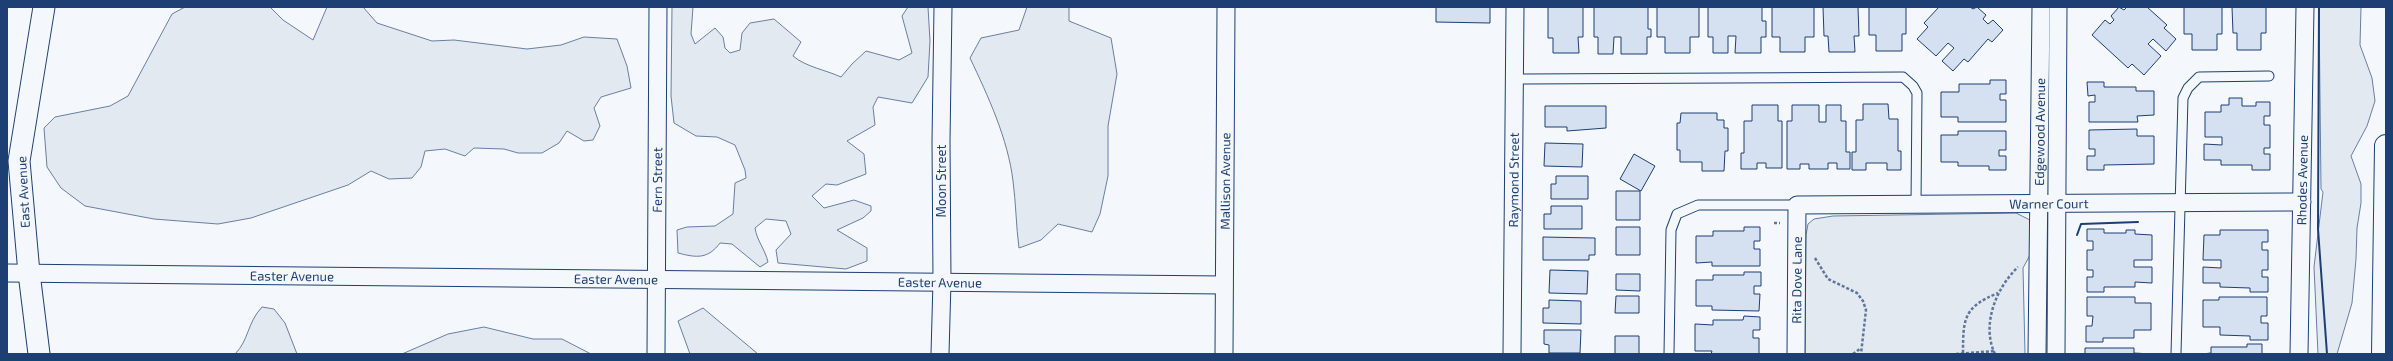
<svg xmlns="http://www.w3.org/2000/svg" width="2393" height="361" viewBox="0 0 2393 361" font-family="'Exo 2',sans-serif">
<style>
.green{fill:#e3e9f0;stroke:#687fa3}
.building{fill:#d5e0f0;stroke:#1d3f73}
.lines{fill:none;stroke-linecap:round;stroke-linejoin:round}
.service-casing{stroke:#1d3f73;stroke-width:11}
.minor-casing{stroke:#1d3f73;stroke-width:19}
.tertiary-casing{stroke:#1d3f73;stroke-width:23}
.secondary-casing{stroke:#1d3f73;stroke-width:24}
.path{stroke:#5e769c;stroke-width:2.5;stroke-dasharray:3 2;stroke-linecap:butt}
.service{stroke:#f4f7fb;stroke-width:9}
.minor{stroke:#f4f7fb;stroke-width:17}
.tertiary{stroke:#f4f7fb;stroke-width:21}
.secondary{stroke:#f4f7fb;stroke-width:22}
.wall{stroke:#1d3f73;stroke-width:2}
.labels{text-anchor:middle;stroke-width:3;stroke-linejoin:round;paint-order:stroke}
.street-label{font-size:13px;fill:#1d3f73;stroke:#f4f7fb}
</style>
<rect width="100%" height="100%" fill="#f4f7fb"/>
<path class="green" d="M185,7H270L283,20L313,40L327,7H363L377,23L432,41L454,40L527,49L561,45L584,37L617,39L627,66L631,88L601,97L594,108L600,126L593,140L584,141L567,131L559,143L542,153H518L504,149L474,148L465,156L445,149L425,151L421,167L412,178L389,179L371,171L348,185L251,218L218,224L154,219L85,206L61,188L47,167L44,128L55,117L110,106L128,96L172,14Z
M672,7H693L691,34L695,44L715,28L723,37L725,48L730,53L740,50L742,33L750,23L774,19L801,42L793,56C806,67 826,70 841,77L852,64L866,51L899,60L912,53L902,16L908,7H928L930,41L928,77L912,103L878,97L873,107L875,125L847,141L864,154L866,174L837,185L826,184L812,196L824,208L854,200L871,206V211L863,218L837,230L867,248V261L846,269L778,263L776,250L791,234L786,221L766,219L755,228C757,241 765,249 768,262L760,267L732,244L720,243C708,259 697,258 678,253L677,230L687,227L715,226L733,214L735,183L746,178L745,170L735,145L717,137L696,136L674,123L671,96Z
M1027,7H1069V21L1111,38L1117,74L1108,126V176L1100,214L1092,232L1058,224L1041,240L1019,248C1016,226 1016,203 1013,181C1008,139 988,96 970,58L981,38L1019,30Z
M2319,7H2361L2360,45L2372,78L2375,101L2367,126L2351,156L2361,184V203L2357,228L2356,259L2352,303L2337,354H2318L2314,267L2323,192L2321,189Z
M2016,213L2030,220V255L2023,268L2025,354H1805L1806,235L1808,224L1814,219L1833,216Z
M2042,230H2051L2049,354H2041Z
M262,307L274,309L285,323L297,354H235C249,340 247,323 262,307Z
M703,308L758,354H690L678,321Z
M484,327L533,339H562L591,354H402L448,334Z"/>
<path class="building" d="M1436,7H1490V23L1436,22Z
M1543,7H1583V37H1578L1579,53H1553V38H1548V7Z
M1589,7H1648V29H1651V37H1647V54H1621V37H1614L1613,54H1598V37H1594V7Z
M1657,7H1699V37H1690V53H1665V37H1657Z
M1708,7H1762V21H1766V37H1761V53H1735L1736,36H1728V53H1713V37H1708Z
M1772,7H1814V37H1805V52H1780V37H1772Z
M1823,7H1858L1859,36H1854L1855,52H1829L1828,36H1824Z
M1869,7H1906V34H1902V51H1876V35H1869Z
M1939,7H1970L1973,9L1977,7L1986,15L1983,19L1988,24L1993,20L2003,30L1992,42L1988,39L1968,62L1964,59L1953,71L1942,61L1954,48L1948,43L1936,56L1917,39L1928,27L1924,23Z
M2119,7L2124,10L2127,7H2147L2167,25L2164,28L2176,39L2166,51L2153,39L2148,44L2161,56L2144,75L2132,64L2128,68L2092,35L2105,20L2110,24L2114,20L2111,16Z
M2184,7H2222V34H2217V50H2192V34H2184Z
M2232,7H2266V33H2261V50H2237V33H2233Z
M1990,80H2006V94H2000V100H2006V122H1958V117H1941V92H1959V84H1990Z
M2087,82H2104V87H2136V91H2154V115L2137,116L2138,122H2089V102H2095V95L2088,96Z
M2229,98H2242V106H2256V102H2270V116H2264V125H2270V148H2264V154H2270V170H2252V165H2221V160H2204V144L2222,145V137H2205V112H2221V105H2229Z
M1863,104H1888L1889,119H1898V151H1901V170H1887V163H1866V170H1852V152H1856V120H1863Z
M1752,105H1778V121H1782V168H1766V163H1757V169H1741V153H1744V121H1752Z
M1792,105H1819V122H1826V105H1841V121H1846V152H1850V169H1837V163H1828V169H1809V164H1800V169H1787V121H1792Z
M1545,106H1606V128L1567,131V127H1545Z
M1681,113H1717V120H1724V128H1728V151H1725L1724,171H1702V162H1680V150H1677V123H1680Z
M2137,129V136H2154V164L2104,165V170H2087V156H2095V149H2089V130Z
M1958,131H2006V150H1999V156H2006V170H1989V166H1958V162H1941V135H1958Z
M1545,143L1583,144L1582,167L1544,166Z
M1634,154L1655,166L1641,191L1620,179Z
M1556,176H1588V199H1551V184H1556Z
M1616,191H1640V220H1616Z
M1551,206H1582V229H1544V214H1551Z
M1616,227H1640V255H1616Z
M1744,227H1760V241H1754V249H1760V266H1712V262L1696,263V236H1713V231H1744Z
M2087,229H2104V233H2126V230H2135V234L2152,235V260H2134V267H2152V283L2135,282V287H2104V292H2087V277H2093V270H2087V250H2093V241H2087Z
M2220,230H2268V242H2262V250H2268V270H2262V277H2268V292H2250V288L2220,287V283H2203V267L2221,268V260H2203L2204,235H2220Z
M1543,237L1595,238V255H1589V260H1543Z
M1550,270L1588,271L1587,294L1549,293Z
M1744,272H1761V286H1754V294H1760L1759,311L1712,310V306H1696V280H1713V275H1744Z
M1616,274H1640V291L1616,290Z
M1616,296H1639V313H1615Z
M2087,297H2135V303H2151V330H2134V338H2103V342H2086V326H2092L2093,316H2087Z
M2219,297H2267V316H2261V323H2268V340H2250V336L2220,335V327H2203V300H2219Z
M1549,300L1581,301V324L1543,323V308H1549Z
M1744,316L1760,317V330H1753V338H1759V354H1711L1712,351H1695V324L1713,325V320H1743Z
M1544,330H1581L1580,353H1549V345L1544,344Z
M1615,336H1639V354H1615Z
M2247,344H2262V354H2202L2211,353V347H2247Z
M2085,348H2134V353L2151,354H2085Z"/>
<g class="lines">
<defs>
<path id="service" d="M1514,79L1903,77L1913,86L1917,93L1916,205
M1669,354L1671,230L1677,214L1698,205H1797
M2176,354L2183,98L2188,88L2199,77L2269,76"/>
<g id="minor">
<path id="s1" d="M7,273L1224,285"/>
<path id="s2" d="M656,354L658,7"/>
<path d="M940,354L942,281L941,141L943,7"/>
<path id="s3" d="M1224,354L1226,7"/>
<path id="s4" d="M1512,354L1515,7"/>
<path id="s5" d="M1796,354L1797,205L2302,202"/>
<path id="s6" d="M2037,354L2041,7"/>
<path d="M2056,354L2058,7"/>
<path id="s7" d="M2299,354L2305,7"/>
</g>
<path id="tertiary" d="M39,354L29,273L19,161L44,7"/>
<path id="secondary" d="M2383,354L2386,146"/>
</defs>
<use href="#service" class="service-casing"/>
<use href="#minor" class="minor-casing"/>
<use href="#tertiary" class="tertiary-casing"/>
<use href="#secondary" class="secondary-casing"/>
<path class="path" d="M1774,223H1780
M1815,258L1828,279L1857,293L1863,301L1866,310L1861,354
M1963,353C1963,318 1964,307 1998,293
M1853,354L1861,348
M1956,354L1994,351
M1995,354C1981,325 1996,288 2018,267"/>
<use href="#service" class="service"/>
<use href="#minor" class="minor"/>
<use href="#tertiary" class="tertiary"/>
<use href="#secondary" class="secondary"/>
<path class="wall" d="M2319,7L2318,229L2327,354
M2077,235L2081,224L2138,222"/>
</g>
<g class="labels">
<g class="street-label">
<text dy="5" stroke="none"><textPath href="#s6" startOffset="222">Edgewood Avenue</textPath></text>
<text dy="5" stroke="none"><textPath href="#s7" startOffset="174">Rhodes Avenue</textPath></text>
<text dy="5" stroke="none"><textPath href="#s2" startOffset="174">Fern Street</textPath></text>
<text transform="translate(941 181) rotate(-90)" y="5">Moon Street</text>
<text dy="5" stroke="none"><textPath href="#s3" startOffset="173">Mallison Avenue</textPath></text>
<text dy="5" stroke="none"><textPath href="#s4" startOffset="174">Raymond Street</textPath></text>
<text transform="translate(23 192) rotate(-93)" y="5">East Avenue</text>
<text dy="5" stroke="none"><textPath href="#s5" startOffset="401">Warner Court</textPath></text>
<text dy="5" stroke="none"><textPath href="#s1" startOffset="285">Easter Avenue</textPath></text>
<text dy="5" stroke="none"><textPath href="#s1" startOffset="609">Easter Avenue</textPath></text>
<text dy="5" stroke="none"><textPath href="#s5" startOffset="74">Rita Dove Lane</textPath></text>
<text dy="5" stroke="none"><textPath href="#s1" startOffset="933">Easter Avenue</textPath></text>
</g>
</g>
<rect width="2393" height="361" fill="none" stroke="#1d3f73" stroke-width="16"/>
</svg>
